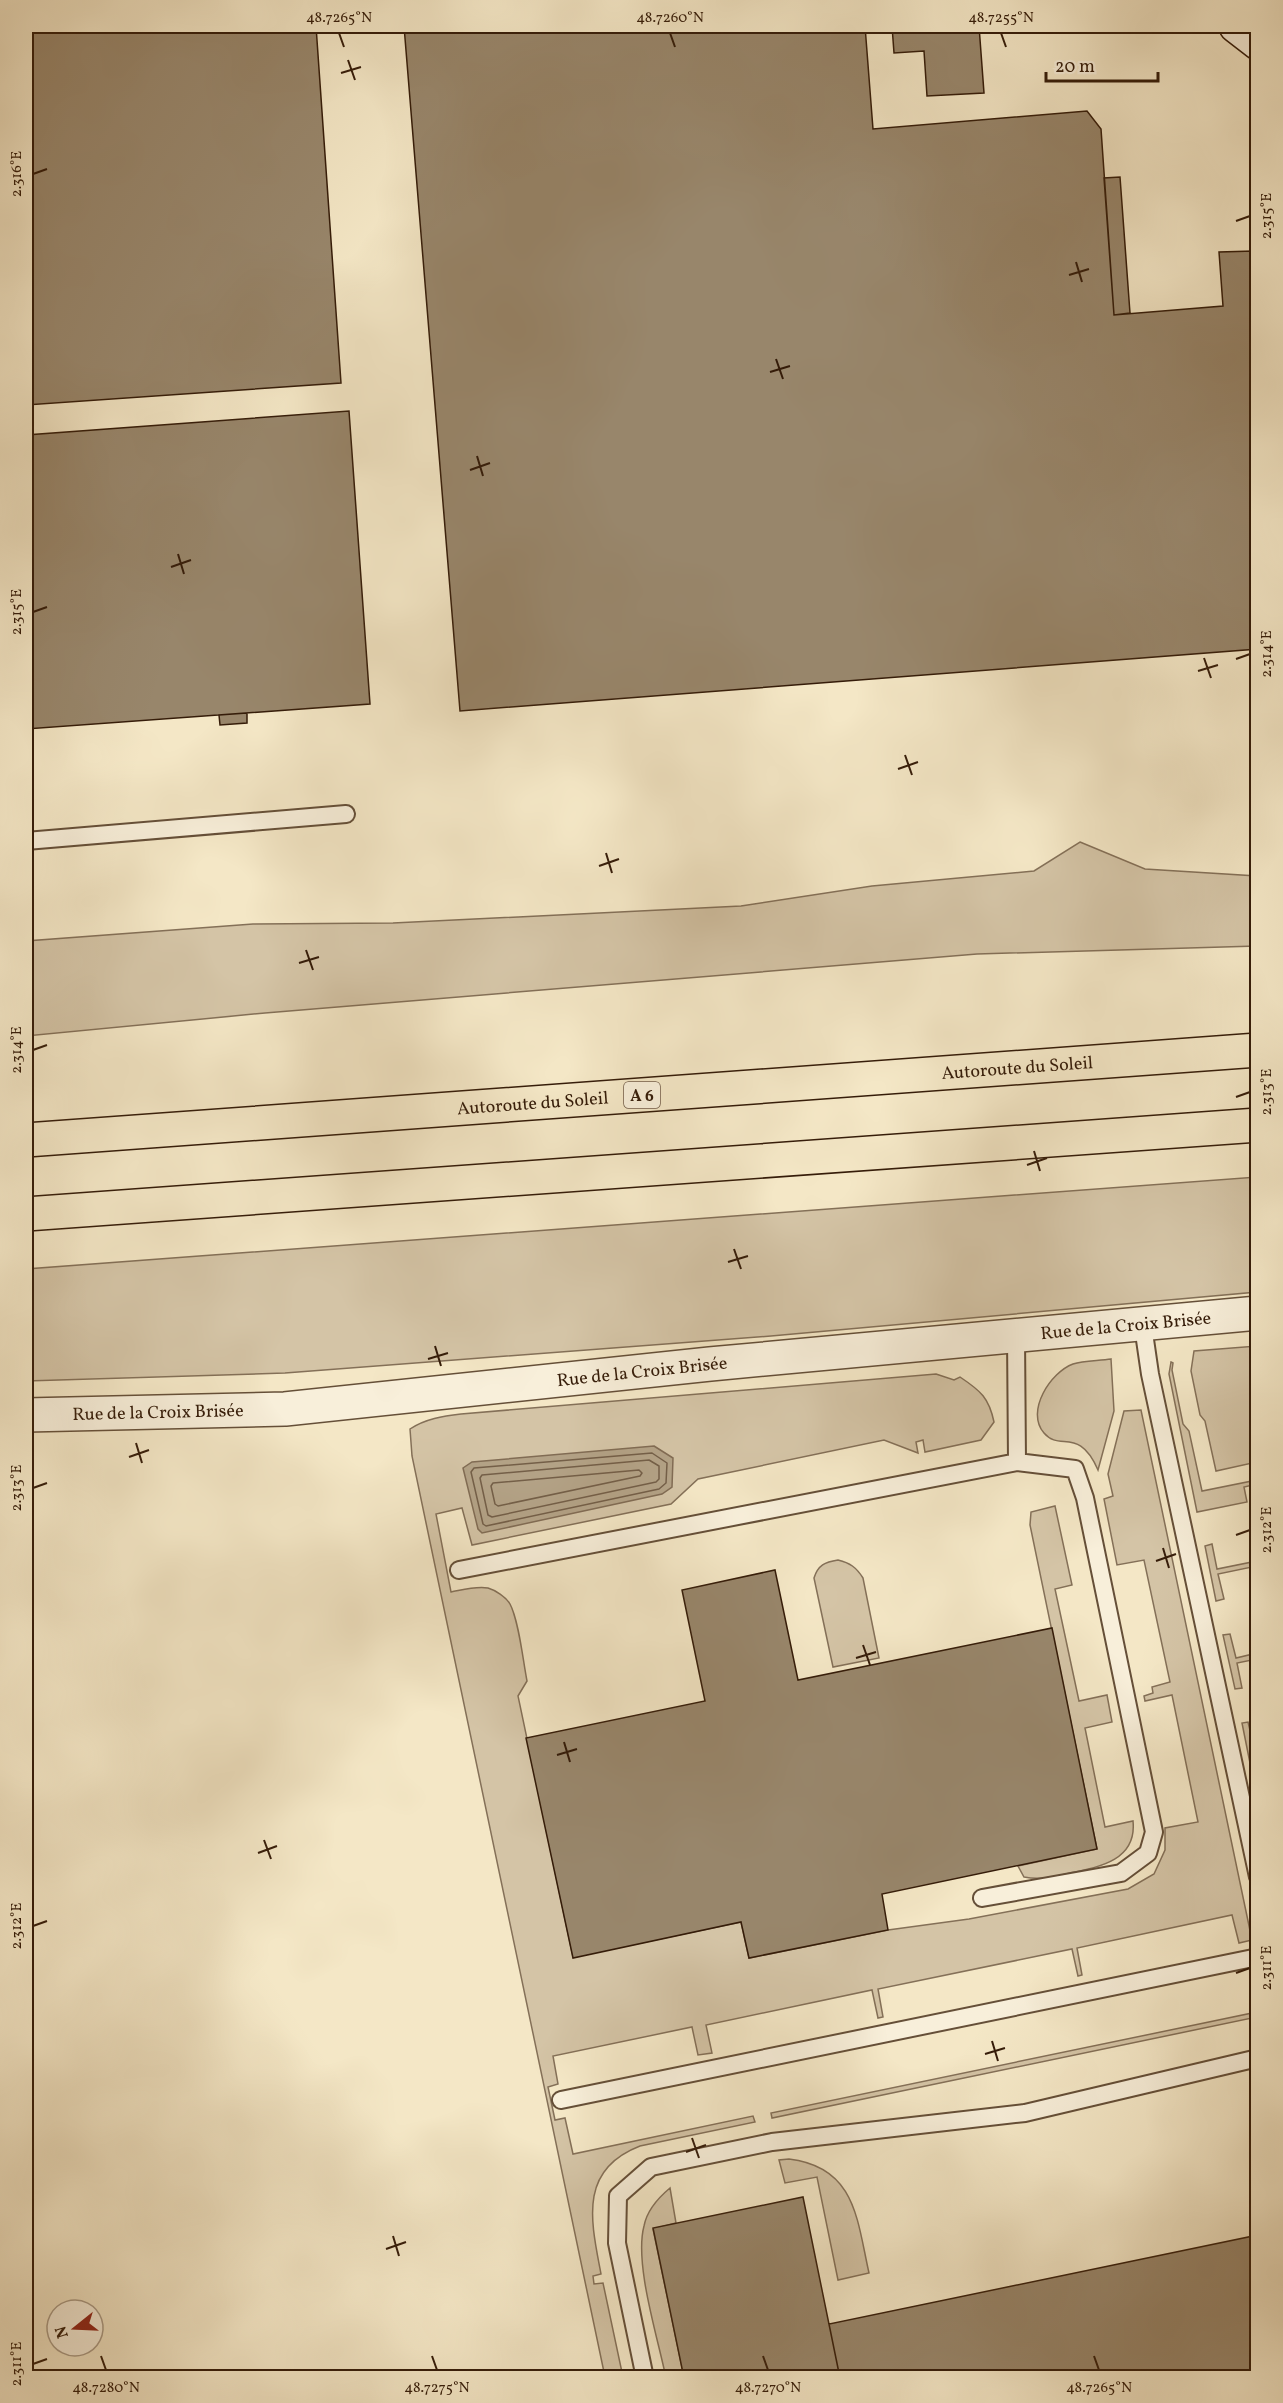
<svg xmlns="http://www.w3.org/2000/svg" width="1283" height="2403" viewBox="0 0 1283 2403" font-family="Vollkorn,serif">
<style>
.green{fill:#d4c4a6;stroke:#847058;stroke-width:1.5}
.water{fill:#b3a286;stroke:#816c54;stroke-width:1.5}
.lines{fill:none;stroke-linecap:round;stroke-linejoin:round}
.shore{stroke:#745f48;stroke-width:1.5}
.building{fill:#98866b;stroke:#351c09;stroke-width:1.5}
.service-casing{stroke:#654f38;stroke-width:20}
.minor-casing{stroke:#654f38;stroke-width:36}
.secondary-casing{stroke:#351c09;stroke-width:36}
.motorway-casing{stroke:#351c09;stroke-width:36}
.service{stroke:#f8efda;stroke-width:16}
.minor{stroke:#f8efda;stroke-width:33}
.secondary{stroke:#f8efda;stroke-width:33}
.motorway{stroke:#f4e7c6;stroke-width:33}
.ticks{fill:none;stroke:#351c09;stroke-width:2}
.labels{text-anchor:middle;stroke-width:6;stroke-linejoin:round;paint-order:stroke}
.shield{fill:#f8efda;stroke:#705b48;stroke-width:1.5}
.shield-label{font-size:16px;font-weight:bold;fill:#351c09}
.street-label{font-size:18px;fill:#351c09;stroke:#f8efda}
.neatline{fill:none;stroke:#351c09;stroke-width:2}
.ticks-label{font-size:15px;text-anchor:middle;fill:#351c09}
</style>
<rect width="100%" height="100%" fill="#f4e7c6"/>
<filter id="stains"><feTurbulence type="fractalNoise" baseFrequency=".00333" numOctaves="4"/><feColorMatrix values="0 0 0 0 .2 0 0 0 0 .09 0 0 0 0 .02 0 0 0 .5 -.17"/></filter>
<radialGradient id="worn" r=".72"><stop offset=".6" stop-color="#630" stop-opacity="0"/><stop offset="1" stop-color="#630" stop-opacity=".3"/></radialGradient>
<path class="green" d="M1080,842L1145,869L1257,876V946L977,954L265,1013L26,1036V941L253,924L393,923L741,906L872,886L1034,871Z
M1257,1177V1292L771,1336L285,1373L26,1381V1269Z
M1257,1346V1462L1216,1471L1205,1421L1200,1415L1191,1371L1194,1351Z
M1111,1359L1114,1411L1098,1470C1079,1426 1060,1452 1044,1433C1025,1411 1051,1372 1073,1364C1084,1360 1099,1361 1111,1359Z
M1171,1362L1173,1363L1172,1370L1183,1424L1189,1431L1202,1491L1257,1480V1484L1244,1487L1247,1502L1197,1512L1169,1374Z
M936,1374L954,1380L960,1377C981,1391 989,1398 994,1422L981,1440L925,1452L923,1440L916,1442L918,1453L884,1440L698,1479L671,1504L472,1545L462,1508L436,1514L451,1592C462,1590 475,1586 488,1588C495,1590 506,1597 510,1604C519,1621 523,1661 527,1681L518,1696L573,1957L741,1922L749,1958L888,1930L969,1919L1128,1889L1154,1874L1165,1850V1828L1198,1822L1172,1695L1145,1701L1144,1696L1153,1693L1152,1687L1170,1682L1144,1560L1117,1565L1104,1499L1113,1496L1108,1474L1124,1411L1141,1410L1252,1940L1239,1943L1232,1915L1077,1948L1082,1975L1078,1976L1072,1949L878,1989L883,2017L878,2018L872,1990L706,2025L712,2053L698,2055L692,2027L553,2056L558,2084L548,2087L555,2120L565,2118L573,2154L753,2116L755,2122L640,2146C578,2170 591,2221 601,2274L593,2276L594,2284L603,2283L623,2377H605L412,1456L410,1429C425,1419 443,1416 461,1414Z
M1055,1506L1072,1585L1055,1589L1079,1701L1107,1695L1112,1722L1085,1728L1105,1827L1133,1821C1137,1860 1100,1867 1070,1873C1054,1877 1040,1880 1024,1877L1018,1866L1097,1849L1030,1525L1031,1512Z
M1212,1544L1217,1569L1257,1561V1566L1218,1574L1224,1599L1216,1601L1205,1546Z
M838,1560C850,1563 856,1567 863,1578L879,1658L833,1667L814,1578C818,1565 825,1562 838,1560Z
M1230,1634L1236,1658L1257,1653V1659L1237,1663L1242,1688L1235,1689L1223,1635Z
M1248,1722L1254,1747L1257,1746L1255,1752L1257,1777L1253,1778L1242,1723Z
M1257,2012V2017L772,2118L771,2113Z
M789,2159C856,2167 857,2220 869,2273L838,2280L817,2177L785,2183L779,2160Z
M670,2188L676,2223L653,2229L684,2377L666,2378C658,2338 634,2264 644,2226C647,2210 658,2198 670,2188Z"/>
<path class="water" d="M654,1446L673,1458L672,1487L662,1494L482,1533L478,1529L463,1468L472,1462Z"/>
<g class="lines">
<path class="shore" d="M652,1453L667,1463L666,1483L659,1489L486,1526L483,1524L471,1472L474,1468Z
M649,1460L659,1466V1479L656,1482L492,1517L488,1515L480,1478L482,1475Z
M639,1470L642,1473L640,1476L498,1506L495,1504L491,1486L493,1483Z"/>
</g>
<path class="building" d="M26,26H316L341,383L26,405Z
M404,26H865L873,129L1087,111L1101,129L1114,315L1223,306L1219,252L1254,251L1258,254V649L460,711Z
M892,26H979L984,93L927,96L924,51L894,53Z
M1120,177L1130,313L1114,315L1104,178Z
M349,411L370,704L26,729V435Z
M247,713V723L220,725L219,715Z
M775,1570L798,1680L1052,1628L1097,1849L882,1894L888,1930L749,1958L741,1922L573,1958L526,1738L705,1701L682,1590Z
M803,2197L840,2378H684L653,2228Z
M1258,2235V2378H840L829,2324Z"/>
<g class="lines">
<defs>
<path id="service" d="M26,841L346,814
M1143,1326L1150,1374L1258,1877
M459,1570L1017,1462L1016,1336
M982,1898L1121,1873L1148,1853L1154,1832L1085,1498L1075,1469L1017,1462
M561,2100L1258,1957
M645,2378L617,2243L618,2196L651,2167L772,2142L1025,2113L1258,2058"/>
<g id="minor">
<path id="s1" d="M26,1415L285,1409L710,1364L1258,1313"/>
</g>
<path id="secondary" d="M1236,26L1258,43"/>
<g id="motorway">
<path id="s2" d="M26,1140L1258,1050"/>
<path d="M26,1214L1258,1125"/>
</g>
</defs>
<use href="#service" class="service-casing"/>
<use href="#minor" class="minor-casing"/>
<use href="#secondary" class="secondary-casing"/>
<use href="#motorway" class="motorway-casing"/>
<use href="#service" class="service"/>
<use href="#minor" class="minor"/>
<use href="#secondary" class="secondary"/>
<use href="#motorway" class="motorway"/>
</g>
<path class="ticks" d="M339,33L344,47M670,33L675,47M1001,33L1006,47M348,60L355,80M341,73L361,67M33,174L47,169M1236,221L1250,216M1076,262L1082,282M1069,275L1089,269M776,359L783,379M770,372L790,366M477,456L483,476M470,470L490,463M178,554L184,574M171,567L191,560M33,612L47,607M1204,658L1211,678M1236,659L1250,654M1198,671L1218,665M905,755L912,775M898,769L918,762M606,853L612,873M599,866L619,859M306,950L313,970M299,963L319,957M33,1050L47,1045M1236,1097L1250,1092M1034,1151L1040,1171M1027,1165L1047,1158M734,1249L741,1269M728,1262L748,1256M435,1346L441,1366M428,1359L448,1353M136,1443L142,1463M129,1457L149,1450M33,1488L47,1483M1236,1535L1250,1530M1163,1548L1169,1568M1156,1561L1176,1554M863,1645L870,1665M856,1658L876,1652M564,1742L570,1762M557,1755L577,1749M264,1840L271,1859M258,1853L277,1846M33,1926L47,1921M1236,1973L1250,1968M992,2041L998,2061M985,2054L1005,2048M692,2138L699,2158M686,2152L706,2145M393,2236L399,2256M386,2249L406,2242M101,2356L106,2370M432,2356L437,2370M763,2356L768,2370M1094,2356L1099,2370M33,2364L47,2359"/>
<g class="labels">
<rect class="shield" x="624" y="1082" width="36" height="26" rx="4.5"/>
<g class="shield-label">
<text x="642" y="1101">A 6</text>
</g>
<g class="street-label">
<text dy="6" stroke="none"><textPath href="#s2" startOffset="994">Autoroute du Soleil</textPath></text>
<text dy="6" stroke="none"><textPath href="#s2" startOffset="508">Autoroute du Soleil</textPath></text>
<text dy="6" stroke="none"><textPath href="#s1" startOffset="1104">Rue de la Croix Brisée</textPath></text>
<text dy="6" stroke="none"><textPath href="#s1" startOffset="618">Rue de la Croix Brisée</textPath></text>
<text dy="6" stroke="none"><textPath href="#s1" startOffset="132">Rue de la Croix Brisée</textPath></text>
</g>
</g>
<rect width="1283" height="2403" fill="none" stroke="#f4e7c6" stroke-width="66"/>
<g transform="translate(75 2328) rotate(252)"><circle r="28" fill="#f8efda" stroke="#aa9b86" stroke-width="1.5"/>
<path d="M0-4.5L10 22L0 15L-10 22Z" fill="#8f2418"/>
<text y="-9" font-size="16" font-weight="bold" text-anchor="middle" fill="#351c09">N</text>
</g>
<path d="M1046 72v9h112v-9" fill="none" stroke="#351c09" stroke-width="3"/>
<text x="1055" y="72" font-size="18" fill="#351c09" stroke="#f8efda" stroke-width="4.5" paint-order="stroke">20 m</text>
<rect x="33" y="33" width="1217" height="2337" class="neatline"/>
<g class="ticks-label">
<text x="339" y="22">48.7265°N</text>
<text x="670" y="22">48.7260°N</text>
<text x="1001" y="22">48.7255°N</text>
<text transform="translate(16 174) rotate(-90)" y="5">2.316°E</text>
<text transform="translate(1266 216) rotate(-90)" y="5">2.315°E</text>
<text transform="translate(16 612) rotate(-90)" y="5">2.315°E</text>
<text transform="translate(1266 654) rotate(-90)" y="5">2.314°E</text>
<text transform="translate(16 1050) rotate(-90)" y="5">2.314°E</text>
<text transform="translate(1266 1092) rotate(-90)" y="5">2.313°E</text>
<text transform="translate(16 1488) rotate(-90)" y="5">2.313°E</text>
<text transform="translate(1266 1530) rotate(-90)" y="5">2.312°E</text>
<text transform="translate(16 1926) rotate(-90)" y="5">2.312°E</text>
<text transform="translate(1266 1968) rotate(-90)" y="5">2.311°E</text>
<text transform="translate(16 2364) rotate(-90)" y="5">2.311°E</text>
<text x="106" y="2392">48.7280°N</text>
<text x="437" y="2392">48.7275°N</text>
<text x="768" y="2392">48.7270°N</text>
<text x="1099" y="2392">48.7265°N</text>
</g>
<rect width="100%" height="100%" filter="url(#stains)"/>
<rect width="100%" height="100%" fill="url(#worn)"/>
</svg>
